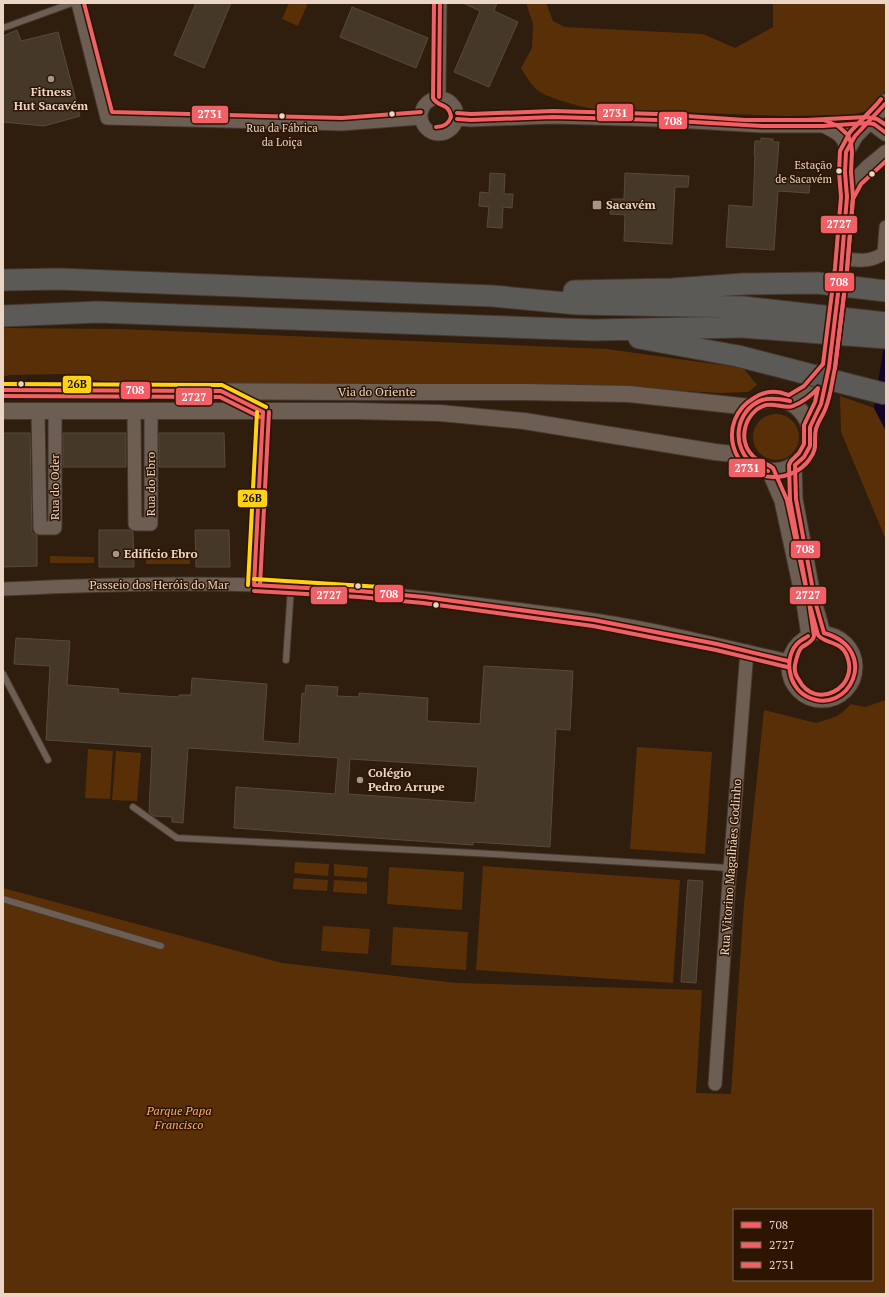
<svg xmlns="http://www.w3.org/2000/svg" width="889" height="1297" viewBox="0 0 889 1297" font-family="'PT Serif',serif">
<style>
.green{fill:#592f08;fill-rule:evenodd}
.water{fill:#160329}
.building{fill:#453829;stroke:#584a3b;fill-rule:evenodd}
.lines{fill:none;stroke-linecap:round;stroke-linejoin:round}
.service-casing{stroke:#45372d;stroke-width:8}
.minor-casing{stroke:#45372d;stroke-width:15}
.tertiary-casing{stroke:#45372d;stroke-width:18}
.trunk-casing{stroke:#45372d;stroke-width:23}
.service{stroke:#6c5e53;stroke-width:6}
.minor{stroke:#6c5e53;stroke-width:13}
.tertiary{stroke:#6c5e53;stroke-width:16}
.trunk{stroke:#5c5a56;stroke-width:21}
.trunk-bridge-casing{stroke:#45372d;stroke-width:23;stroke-linecap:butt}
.trunk-bridge{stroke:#5c5a56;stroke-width:21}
.bus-1-casing{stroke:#2d1502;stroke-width:7}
.bus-2-casing{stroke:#2d1502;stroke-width:7}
.bus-3-casing{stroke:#2d1502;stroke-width:7}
.bus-4-casing{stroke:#2d1502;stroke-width:7}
.bus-1{stroke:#f75b64;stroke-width:4}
.bus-2{stroke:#ee6267;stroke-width:4}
.bus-3{stroke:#ee6267;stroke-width:4}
.bus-4{stroke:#ffd214;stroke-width:4}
.poi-dot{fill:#a99585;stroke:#2d1502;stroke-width:1.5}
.bus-dot{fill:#ebd6c6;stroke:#2d1502;stroke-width:1.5}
.labels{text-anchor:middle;stroke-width:3;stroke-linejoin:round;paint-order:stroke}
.bus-label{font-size:11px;fill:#ebd6c6;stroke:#2d1502}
.poi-label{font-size:12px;font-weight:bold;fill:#ebd6c6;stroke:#2d1502;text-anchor:start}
.street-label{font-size:12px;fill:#ebd6c6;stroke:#2d1502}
.park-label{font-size:12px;font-style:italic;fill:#fdae72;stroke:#2d1502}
.line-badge{stroke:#2d1502;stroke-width:1.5}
.badge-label{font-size:11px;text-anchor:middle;font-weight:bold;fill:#fff}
.pale-badge-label{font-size:11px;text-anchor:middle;font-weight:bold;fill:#111}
</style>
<rect width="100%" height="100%" fill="#2f1d0d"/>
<path class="green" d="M289,3H308L298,26L282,19Z
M526,3H546L553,21L565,27L703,34L735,48L773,27V3H886V88L884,93L868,111L851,115L786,116L593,109C579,106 546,98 536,89C530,83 525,75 521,68L532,48L533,24Z
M3,328L121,329L607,349L743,368L757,385L748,392L721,393L629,388L331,384H194L106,382L63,374L9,375L3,377Z
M840,396L874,408L886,431V540L841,432Z
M753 437a23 23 0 1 1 46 0a23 23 0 1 1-46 0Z
M50,556L94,557V563H50Z
M146,557H190V564H146Z
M886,700V1294H3V888L282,963L457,983L702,990L696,1093L731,1094L744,903L764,710L816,723L835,717L843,712L851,704L865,707ZM734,1210H872V1280H734Z
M637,747L712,752L705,854L630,849Z
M88,749L113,751L110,799L85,798Z
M116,751L141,753L137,801L112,800Z
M295,862L329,864L328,876L294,873Z
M334,864L368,867L367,878L334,876Z
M483,866L680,880L673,983L476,970Z
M389,867L464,872L462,910L387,904Z
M294,878L328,880L327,891L293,889Z
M334,880L367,882V894L333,892Z
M323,926L370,929L368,954L321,951Z
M393,927L468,932L466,970L391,965Z"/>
<path class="water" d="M886,333V431L874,408Z"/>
<path class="building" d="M196,3H231L204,68L174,55Z
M463,3H497L494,11L518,22L489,87L454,72L480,11Z
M352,7L428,38L416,68L340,37Z
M17,30L21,41L58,32L80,116L44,126L3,122V36Z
M761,138L773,139V142H779L776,178L810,180L809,193L778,191L774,250L726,247L729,205L753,207L755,155H754L755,141H761Z
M490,173L505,174L504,194H513L512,208L503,207L502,228L487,227L489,207L479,206L480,192L489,193Z
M625,173L689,176L688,187H675L672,244L624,241L625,215L610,214L611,199H624Z
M3,433H30L32,533L37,535V566L3,567Z
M63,433H126V467H63Z
M159,433H224L225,467H159Z
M99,530H130L133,532L134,567H99Z
M195,530H229L230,567H196Z
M16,638L70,641L67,685L119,689L118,693L179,697V695H191L192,678L267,684L263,741L299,744L302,693L305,694L306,685L338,687L337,696L359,697V693L428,698L427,721L480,724L484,666L573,671L570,730L556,729L550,847L473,842V845L234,828L236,787L335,794L338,758L188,748L183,823L172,822V817L153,816L149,812L152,747L46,740L50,666L14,664ZM350,759L478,767L475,803L348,794Z
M688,880L703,881L696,983L681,982Z"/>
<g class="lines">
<defs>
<path id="service" d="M3,28L72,3
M286,660L291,588
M3,674L48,760
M133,807L177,838L475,853L730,868
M3,899L161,946"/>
<path id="minor" d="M78,3L107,118L342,124L421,118
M439,97L440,3
M421 116a18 18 0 1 1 36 0a18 18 0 1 1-36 0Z
M457,119L471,120L553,117L658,120L762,126H823L867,123
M823,126C836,132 846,137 846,152
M842,259C858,260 870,263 884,253L886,227
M38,411L40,528H55V411
M134,411L135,524H151V411
M795,465L796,499L815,601L824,633
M768,471L781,501L803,603L808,636
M254,585L263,412
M3,589C87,585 170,582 254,585C338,588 423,597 507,608C536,612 565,615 594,620C659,630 724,646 788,661
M788 667a34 34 0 1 1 68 0a34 34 0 1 1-68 0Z
M715,1084L730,868L747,651"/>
<path id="tertiary" d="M867,123L874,124L886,133
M847,197L856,180L868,168L886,153
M3,390L366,392H524L629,394L750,407
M738 435a36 36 0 1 1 72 0a36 36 0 1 1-72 0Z
M790,401L808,391L827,370
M3,411H354L440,413L524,421L715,452L743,455
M810,427L821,404L829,367L841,269L847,197L845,172L846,152L855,136L882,108L886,102"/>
<path id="trunk" d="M3,280L59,279L493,296L577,304L743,307
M574,291L672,289L743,284
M3,316L98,312L593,330L742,327
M639,338L738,356"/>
</defs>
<use href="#service" class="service-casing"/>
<use href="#minor" class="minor-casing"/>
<use href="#tertiary" class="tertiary-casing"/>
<use href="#trunk" class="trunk-casing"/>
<use href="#service" class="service"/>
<use href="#minor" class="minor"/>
<use href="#tertiary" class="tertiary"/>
<use href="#trunk" class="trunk"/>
<defs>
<path id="trunk-bridge" d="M743,284L817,283L886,291
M743,307L886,323
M742,327L886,338
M738,356L886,394"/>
</defs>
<use href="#trunk-bridge" class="trunk-bridge-casing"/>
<use href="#trunk-bridge" class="trunk-bridge"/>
<defs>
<path id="bus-1" d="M439,97L440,3
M457,119L471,120L553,117L658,120L762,126H823L867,123L874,124L886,133
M3,390L221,391L263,412
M795,465L804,457L810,446V427L821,404L829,367L841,269L847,197L845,172L846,152L855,136L885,104
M795,465L796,499L815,601L824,633
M768,471C763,469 758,468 754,465C730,448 735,410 762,400C771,397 781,399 790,401
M254,585L359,591L424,597L594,620L717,644L788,661
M254,585L263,412
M808,636C804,639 799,641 796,645C790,652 788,664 790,672C791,681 797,691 806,696C849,719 882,649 824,633"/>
<path id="bus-2" d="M823,364L835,268L841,197L839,172L840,151L850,132L877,104L881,99
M835,368L847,270L853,199L861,184L886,161
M818,388L815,402L804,425V444L799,453L791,461L789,465L790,500L809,602L818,635C824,644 841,640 847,656C860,688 815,711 799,680C796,676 794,671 795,665C796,660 798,652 801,648C806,644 813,642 814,636L809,602L787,500L773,468C766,462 759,463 752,455C737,440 745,411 766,405C775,403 786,409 793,406C803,402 811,396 818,388Z
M3,396L220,397L260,417
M260,585L269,412
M254,591L359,597L423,603L593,626L716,650L787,667"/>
<path id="bus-3" d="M84,3L112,112L342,118L421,112
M434,3L433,98C438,108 449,102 451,117C448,125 443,127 436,127
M457,113L471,114L553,111L658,114L745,120H824L838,126L848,135L851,143L852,152L851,172L853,197L847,270L835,368
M806,120L867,117L877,119L886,125
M823,364L804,386L789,395C785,394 781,392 777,392C769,391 760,394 754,398C716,420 730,477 774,477C787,477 801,471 809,460C819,447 813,442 816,429C818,421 824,414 826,407C831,395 832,380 835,368"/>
<path id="bus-4" d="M3,384L222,385L266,407
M254,579L381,587
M248,585L257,412"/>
</defs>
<use href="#bus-1" class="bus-1-casing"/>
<use href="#bus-2" class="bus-2-casing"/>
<use href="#bus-3" class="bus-3-casing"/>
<use href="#bus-4" class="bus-4-casing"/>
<use href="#bus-1" class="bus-1"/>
<use href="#bus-2" class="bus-2"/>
<use href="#bus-3" class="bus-3"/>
<use href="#bus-4" class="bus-4"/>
</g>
<g class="poi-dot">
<circle cx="51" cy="79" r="4"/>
<rect x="592" y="200" width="10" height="10" rx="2"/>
<circle cx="116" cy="554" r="4"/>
<circle cx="360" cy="780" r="4"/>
</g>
<g class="bus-dot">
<circle cx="392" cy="114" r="3.5"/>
<circle cx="282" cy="116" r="3.5"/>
<circle cx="839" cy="171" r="3.5"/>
<circle cx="872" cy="174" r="3.5"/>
<circle cx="21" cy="384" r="3.5"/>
<circle cx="358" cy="586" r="3.5"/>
<circle cx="436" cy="605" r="3.5"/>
</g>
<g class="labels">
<g class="bus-label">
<text x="282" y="132">Rua da Fábrica<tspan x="282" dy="14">da Loiça</tspan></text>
<text x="832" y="169" text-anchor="end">Estação<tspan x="832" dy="14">de Sacavém</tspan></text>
</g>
<g class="poi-label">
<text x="51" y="96" text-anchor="middle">Fitness<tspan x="51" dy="14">Hut Sacavém</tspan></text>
<text x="606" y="209">Sacavém</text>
<text x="124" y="558">Edifício Ebro</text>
<text x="368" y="777">Colégio<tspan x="368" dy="14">Pedro Arrupe</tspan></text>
</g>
<g class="street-label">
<text x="377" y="396">Via do Oriente</text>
<text transform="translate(151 484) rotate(-90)" y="4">Rua do Ebro</text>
<text transform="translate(55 487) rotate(-90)" y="4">Rua do Oder</text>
<text x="159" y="589">Passeio dos Heróis do Mar</text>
<text transform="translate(731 867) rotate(-86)" y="4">Rua Vitorino Magalhães Godinho</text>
</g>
<g class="park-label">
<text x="179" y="1115">Parque Papa<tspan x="179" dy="14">Francisco</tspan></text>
</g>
</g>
<g class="line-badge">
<rect x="596" y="103" width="38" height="19" rx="4" fill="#ee6267"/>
<rect x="191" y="105" width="38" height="19" rx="4" fill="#ee6267"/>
<rect x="658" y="111" width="30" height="19" rx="4" fill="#f75b64"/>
<rect x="820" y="215" width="38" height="19" rx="4" fill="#ee6267"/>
<rect x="824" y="272" width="31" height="20" rx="4" fill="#f75b64"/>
<rect x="62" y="375" width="30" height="19" rx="4" fill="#ffd214"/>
<rect x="120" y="381" width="31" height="19" rx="4" fill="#f75b64"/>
<rect x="175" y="387" width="38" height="19" rx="4" fill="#ee6267"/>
<rect x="728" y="458" width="38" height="20" rx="4" fill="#ee6267"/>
<rect x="237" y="489" width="31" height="19" rx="4" fill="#ffd214"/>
<rect x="790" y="540" width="31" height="19" rx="4" fill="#f75b64"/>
<rect x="374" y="584" width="30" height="19" rx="4" fill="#f75b64"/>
<rect x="310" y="586" width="38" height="19" rx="4" fill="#ee6267"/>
<rect x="789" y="586" width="38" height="19" rx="4" fill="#ee6267"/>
</g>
<g class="badge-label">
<text x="615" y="117">2731</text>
<text x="210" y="118">2731</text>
<text x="673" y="125">708</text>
<text x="839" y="228">2727</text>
<text x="839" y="286">708</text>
<text x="135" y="394">708</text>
<text x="194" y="401">2727</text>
<text x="747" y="472">2731</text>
<text x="805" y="553">708</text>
<text x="389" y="598">708</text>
<text x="329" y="599">2727</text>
<text x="808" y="599">2727</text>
</g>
<g class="pale-badge-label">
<text x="77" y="388">26B</text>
<text x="252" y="502">26B</text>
</g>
<rect width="889" height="1297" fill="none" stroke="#ebd6c6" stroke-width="8"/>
<rect x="733" y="1209" width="140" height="72" fill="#2d1502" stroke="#796250"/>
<rect x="741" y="1222" width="20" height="6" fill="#f75b64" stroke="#796250"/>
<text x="769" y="1229" font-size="12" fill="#ebd6c6">708</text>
<rect x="741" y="1242" width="20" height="6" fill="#ee6267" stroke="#796250"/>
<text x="769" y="1249" font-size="12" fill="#ebd6c6">2727</text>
<rect x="741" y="1262" width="20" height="6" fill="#ee6267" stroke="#796250"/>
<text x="769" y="1269" font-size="12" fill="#ebd6c6">2731</text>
</svg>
